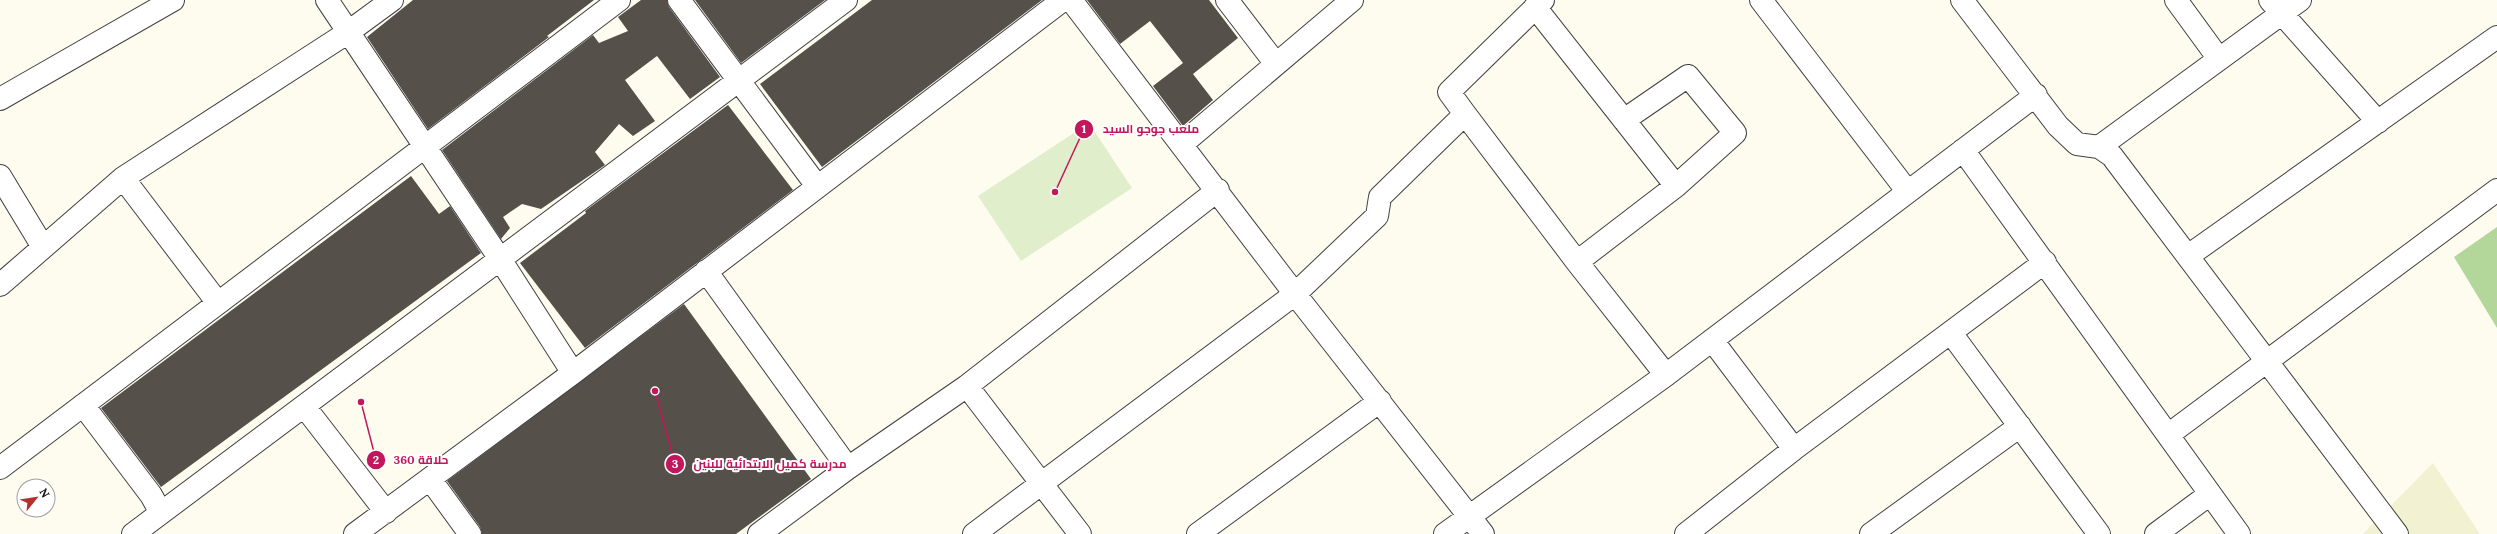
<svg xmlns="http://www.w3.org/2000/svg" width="2497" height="534" viewBox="0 0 2497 534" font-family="Lora,Cairo,serif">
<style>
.farmland{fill:#f2f1d1}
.forest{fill:#b3d69b}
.pitch{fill:#e1eecc}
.building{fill:#56504b}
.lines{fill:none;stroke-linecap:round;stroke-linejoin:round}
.minor-casing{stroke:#414141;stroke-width:24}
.minor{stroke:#fff;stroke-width:22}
.leader{fill:none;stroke:#c2185b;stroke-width:1.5}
.callout-dot{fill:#c2185b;stroke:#fff;stroke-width:1.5}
.mark-label{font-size:12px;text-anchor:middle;font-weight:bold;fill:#fff}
.callout-label{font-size:12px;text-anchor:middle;font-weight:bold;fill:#c2185b;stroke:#fff;stroke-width:4;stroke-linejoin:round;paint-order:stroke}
</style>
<rect width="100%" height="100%" fill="#fefcef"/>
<path class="farmland" d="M2433,463L2480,534H2363Z"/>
<path class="forest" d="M2497,227V328L2454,257Z"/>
<path class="pitch" d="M1089,123L1132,188L1021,261L978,196Z"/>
<path class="building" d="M413,0H594L547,36L549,37L428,129L367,37Z
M641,0H667L669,7L720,77L690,99L657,56L625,80L655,121L633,136L619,124L595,152L605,165L541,209L522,204L503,217L510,228L501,239L442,150L593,35L599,43L628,31L618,17Z
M695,0H825L741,63Z
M872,0H1042L822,167L760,84Z
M1087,0H1209L1238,38L1193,74L1213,100L1183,126L1153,86L1183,63L1150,21L1120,44Z
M728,105L793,190L585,348L520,263L586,213L585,211Z
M411,176L439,214L450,206L481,253L161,487L101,408Z
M684,304L811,479L736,534H482L480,527L447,481Z"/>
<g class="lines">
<defs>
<path id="minor" d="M327,0L500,259L573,373
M679,0L817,186
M1071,0L1295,294L1483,534
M1227,0L1276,64
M1761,0L1908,192
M1962,0L2058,126L2077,144L2099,147L2112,156L2397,534
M2176,0L2219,59
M2270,0L2378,122
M1535,7L1676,186
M0,99L173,0
M1465,114L1577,262L1666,375
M1182,144L1352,0
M2099,147L2300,0
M1963,150L2239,534
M0,176L43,247
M123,178L218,303
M2188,256L2497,37
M1577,262L1676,186L1735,133L1688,76L1624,120
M706,271L848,468L967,386L1080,534
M0,285L123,178L347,33L392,0
M1951,333L2099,534
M1712,340L1794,449
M967,386L1218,190
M83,405L151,495L161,513
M304,406L386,512
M2168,435L2497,190
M0,468L619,0
M430,479L470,534
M133,534L846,0
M355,534L573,373L1063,0
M759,534L848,468
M974,534L1295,294L1377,216L1380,197L1465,114L1449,92L1543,0
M1198,534L1380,401
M1445,534L1666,375L2036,95
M1686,534L1794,449L2045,262
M1871,534L2020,426
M2156,534L2210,494"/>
</defs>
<use href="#minor" class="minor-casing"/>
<use href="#minor" class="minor"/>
</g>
<path class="leader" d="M1055 192L1084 129M361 402L376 460M655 391L675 464"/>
<g class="callout-dot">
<circle cx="1055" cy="192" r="4"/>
<circle cx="361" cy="402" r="4"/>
<circle cx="655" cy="391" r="4"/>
<circle cx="1084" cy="129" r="10"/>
<circle cx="376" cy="460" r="10"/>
<circle cx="675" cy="464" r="10"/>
</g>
<g class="mark-label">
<text x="1084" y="133">1</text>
<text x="376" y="464">2</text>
<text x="675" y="468">3</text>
</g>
<g class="callout-label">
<text x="1151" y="133">ملعب جوجو السيد</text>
<text x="421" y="464">حلاقة 360</text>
<text x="770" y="468">مدرسة كميل الابتدائية للبنين</text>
</g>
<g transform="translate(36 498) rotate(60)"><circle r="19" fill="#ffffff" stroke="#9f9f9f"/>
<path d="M0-3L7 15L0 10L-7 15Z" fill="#b52f2f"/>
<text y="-6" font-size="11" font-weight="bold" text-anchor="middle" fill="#0e0e0e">N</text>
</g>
</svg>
